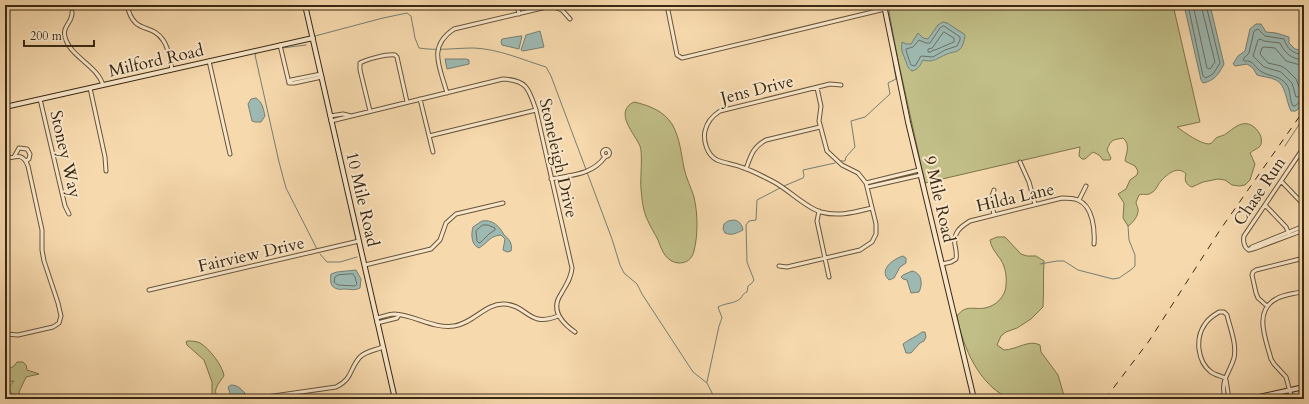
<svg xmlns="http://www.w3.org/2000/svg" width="1309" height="404" viewBox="0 0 1309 404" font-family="Cardo,serif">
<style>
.green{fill:#c1be87;stroke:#7d744d}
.water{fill:#9eb9b2;stroke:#767f72}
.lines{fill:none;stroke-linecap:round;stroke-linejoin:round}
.shore{stroke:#6c7162;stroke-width:1}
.stream{stroke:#767f72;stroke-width:1}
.street-casing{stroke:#68553a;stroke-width:5}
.secondary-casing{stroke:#392913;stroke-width:6}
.street{stroke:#f9e6ca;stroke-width:3}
.secondary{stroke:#f9e6ca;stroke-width:4}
.rail{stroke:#392913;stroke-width:1;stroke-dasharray:7 7;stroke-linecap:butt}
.labels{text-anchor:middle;stroke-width:4;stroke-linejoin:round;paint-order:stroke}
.street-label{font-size:17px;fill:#392913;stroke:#f9e6ca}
</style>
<rect width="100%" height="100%" fill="#f6d9ad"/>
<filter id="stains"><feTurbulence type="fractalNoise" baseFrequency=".005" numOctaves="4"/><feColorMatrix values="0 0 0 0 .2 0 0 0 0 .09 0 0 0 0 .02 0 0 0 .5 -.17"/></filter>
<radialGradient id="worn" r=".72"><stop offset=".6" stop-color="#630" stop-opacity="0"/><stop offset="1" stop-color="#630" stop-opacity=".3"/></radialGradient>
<path class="green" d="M886,5H1173L1200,122L1177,127C1184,132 1200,144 1209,144C1213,143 1213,141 1216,138C1219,136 1224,136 1227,133C1235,127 1244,119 1254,127C1257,129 1260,134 1261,137C1263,149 1257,147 1250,153L1255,164L1250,180L1245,185L1239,186L1232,185L1225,180L1218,179L1203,182L1192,187C1186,185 1184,180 1186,174C1178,165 1167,174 1161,181C1157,185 1157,190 1151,193C1147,196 1143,193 1139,195L1136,202C1136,205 1138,207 1138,209C1139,215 1133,223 1128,226L1123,218L1124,203L1118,194L1126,189L1130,180L1137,175L1138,171L1135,166L1125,161C1126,153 1131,145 1123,138C1113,140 1111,139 1107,150L1111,158L1110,160H1103L1099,155L1093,152L1085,159H1082L1079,156L1080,147L925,183Z
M634,102C648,105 664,111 672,124C680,138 681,153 684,168C686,178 691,187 694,197C698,214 698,235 694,251C692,259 687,263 679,263C666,262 662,251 658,240C655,234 651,228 648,221C643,212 642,199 641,189C640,178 643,154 640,146C635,134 613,112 634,102Z
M997,237H1005L1021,254L1027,256H1036L1044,261C1043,276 1044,291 1043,307L1031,319L1017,328L1006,332L1001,336L997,345L1004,350C1016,350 1029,339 1040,345L1041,352L1058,375L1065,399H1010C979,385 963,348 957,316C966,304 973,310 985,308C996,306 1006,296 1006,285C1007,275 1005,264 998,256C994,250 991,247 990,240Z
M187,341C192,341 196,341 200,343C209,348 223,366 224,376C219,383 211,391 219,399H215L212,395V382L204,360L187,345L186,342Z
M17,362H23L26,365L27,370L39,374L26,377L19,392L20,395L15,396L12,394L11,392L6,390L14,381L5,382V371L14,366Z"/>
<path class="water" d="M1184,5H1210L1224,64C1219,74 1214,81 1203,83L1201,80Z
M943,22L947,23L964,34L965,36C964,41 963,47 959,50C955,53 950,52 947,54C937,58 934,63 923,60C920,65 919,69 912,71C906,66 908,66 905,59C902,51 901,51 902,42L906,44H911L918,33L923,38L928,39L938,25Z
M1256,24H1261L1266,32L1276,33L1289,37V43L1295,49L1304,51V103L1296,111H1291C1286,101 1286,85 1276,80C1270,77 1263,77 1257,75L1253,68L1247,64L1235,66L1233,64L1238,56L1245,51L1250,29Z
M540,31L544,47L523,51L521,50L526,35Z
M520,36H522L519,49L502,45L501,42L502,39Z
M445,59H466L469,60V64L447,69Z
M256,98C263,103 263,108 265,116L261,122H255L252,121L248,104L251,99Z
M734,220C739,221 742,224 743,230C737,233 732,236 725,233L723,229L724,224L728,221Z
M482,221C493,219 500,227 504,235C509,238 513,245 511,251L507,252L503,250L505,239L501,235C489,236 489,242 479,248C471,245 471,234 473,227Z
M903,256L906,258V263L900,267L894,278L889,280C878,270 893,259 903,256Z
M356,270L361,279L360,288C354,291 350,289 344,289C342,289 340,290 338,289C330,288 330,280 331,274L337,272Z
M912,271C922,273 923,284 919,292L911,293L907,280L903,279L901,277L903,275Z
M922,332H925L926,337L924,341L920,343L911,353H906L903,344C909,339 916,337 922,332Z
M231,385C237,385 240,388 245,393L244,397L236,399L231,396L228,387Z"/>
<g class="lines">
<path class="shore" d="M1188,5L1203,76L1206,78L1213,74L1220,63L1206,5
M1193,5L1207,68L1210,69L1215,62L1201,5
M944,26L960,37V40L957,46L945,50L933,57L921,56L915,66L911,65C910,62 906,52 906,49L913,47L919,40L926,43H930L940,28Z
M944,32L954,38V42L935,50H933L931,52H928V49L932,48Z
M1304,55C1292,53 1288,50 1284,39L1265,36L1258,29L1254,31L1249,53L1243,59L1244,61C1255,60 1254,68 1262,72C1270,77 1280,75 1287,85C1291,91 1289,99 1293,106H1295L1301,101H1304
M1304,60C1292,59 1285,54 1280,43L1264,41L1260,39L1258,40L1253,56L1264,67L1281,72L1292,83L1296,97L1304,96
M1304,66L1286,61L1275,48L1264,47L1262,48L1260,54L1268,63L1281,66L1286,69L1296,79L1300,89L1304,90
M483,225H488L495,228V230L489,234L481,242L479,243L477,241L476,231Z
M353,274L355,277L357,284L355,286L338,285L334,282L335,277L338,275Z"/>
<path class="stream" d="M892,5L889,12L898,60
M315,36L383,18L407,13L411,16L415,38L419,48C438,51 455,48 474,48C499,49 523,60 546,67L551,76L612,239L620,265L624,273L637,284L642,294L693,372L707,383L715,399
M282,48L306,45
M268,50L279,48
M258,52L255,55L279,162L286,188L317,249
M1285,146L1304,117
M840,161H845L846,157L855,147L851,121L865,117L890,94L888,83L896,79L893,61
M784,186L803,178L804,176L803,170L835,163
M320,254L327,262H340L357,257
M1040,264L1057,261H1064L1078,270L1113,279L1119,278L1132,269L1135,266V255L1129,240L1128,226
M707,382L719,326L722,318L718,307C725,303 733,304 740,299C743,296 742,294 747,292L748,286L752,283L754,280L747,262L746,225L749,221L756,220L757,200L780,188"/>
<defs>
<path id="street" d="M127,5C134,36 151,22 163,40C169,48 170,60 172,69
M517,5L519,14
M667,5L677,55L682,58L885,9
M72,12C73,22 62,26 65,37C70,57 97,65 103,85
M280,45L289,83
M209,61L230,154
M321,74L291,80L289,83H294L322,77
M841,85L830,84L720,111C712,116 707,122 705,131C703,141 707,155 717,160C724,163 733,164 741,167C752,170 764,177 774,182C789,190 806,208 821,212C839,217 855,212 872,208
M90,88L105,157L106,171
M447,93C440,67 427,47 454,29L551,6L562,10L570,19
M40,99L65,206L69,214
M420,99L433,152
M370,111L360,70V63C367,59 387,54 395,55L397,57L407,102
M330,116L343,114L351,116
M331,121L503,79C527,80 529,89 536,110L572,268C571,279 566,285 561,294C550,310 562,323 575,332
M429,136L536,110
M602.5 153a3.5 3.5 0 1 1 7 0a3.5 3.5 0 1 1-7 0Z
M14,157L19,148L27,149L30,154L29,159L26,161
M5,159C17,156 23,153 28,166L42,230V250L44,261L58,303L61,316L59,323L53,327L18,335L5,334
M1020,162L1029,182L1035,204
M746,169C751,155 753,147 766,140L820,127
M551,179C571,175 592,175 605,157
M1281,181L1304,205
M866,183L919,170
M868,187L921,175
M994,190L991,199L994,215
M1079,200L1086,186
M1265,205L1286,227L1289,234
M819,211L817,221L829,277
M1249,250C1244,248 1243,241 1244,236L1304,147
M1249,250L1252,247L1304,226
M1249,250L1256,248L1304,230
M942,264L951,262L956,259C957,254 956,250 955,245C953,233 960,227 970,221L1062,198C1067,198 1073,198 1078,200C1093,206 1095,230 1094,244
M365,265L431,249L440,240L446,223L456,214L503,203
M779,266L787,267L860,250L872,242L876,234V224L866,183L858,173L842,165L827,151L819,121L821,106L817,88
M149,290L359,241
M1267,306L1258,298L1256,293L1252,275L1253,272L1256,270L1304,258
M376,318C382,317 389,314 394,314C415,315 433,329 454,326C472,324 486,303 504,304C528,305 528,328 558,316
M377,323L397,318L399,315
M1226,380L1229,399
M253,399L336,387C353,379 349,369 360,357C366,351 376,350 383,347
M1225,399C1220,379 1229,375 1234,358C1237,344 1230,328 1227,315L1224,312H1219C1214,315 1208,319 1205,324C1195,338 1197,361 1211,372C1215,375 1221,376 1225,378
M1292,399L1286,377L1274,364L1271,359C1266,340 1253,311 1276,299C1284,294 1295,294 1304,291"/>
<path id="secondary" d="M305,5L395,399
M884,5L908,122L974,399
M5,107L313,38
M1250,399L1304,387"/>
</defs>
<use href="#street" class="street-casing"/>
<use href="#secondary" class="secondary-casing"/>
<use href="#street" class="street"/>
<use href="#secondary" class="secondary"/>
<path class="rail" d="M1105,399L1149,341L1220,230L1304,110"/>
</g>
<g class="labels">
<g class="street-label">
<text transform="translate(156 60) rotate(-13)" y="6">Milford Road</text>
<text transform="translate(757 89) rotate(-14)" y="6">Jens Drive</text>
<text transform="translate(66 154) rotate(77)" y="6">Stoney Way</text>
<text transform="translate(559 158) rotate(77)" y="6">Stoneleigh Drive</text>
<text transform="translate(1259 191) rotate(-56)" y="6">Chase Run</text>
<text transform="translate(1015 197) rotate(-13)" y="6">Hilda Lane</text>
<text transform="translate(363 199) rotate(77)" y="6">10 Mile Road</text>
<text transform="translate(940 199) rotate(77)" y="6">9 Mile Road</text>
<text transform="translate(251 254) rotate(-13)" y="6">Fairview Drive</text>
</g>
</g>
<rect width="1309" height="404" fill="none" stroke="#f6d9ad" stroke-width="20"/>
<rect x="6" y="6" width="1297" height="392" fill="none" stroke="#392913" stroke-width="2"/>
<rect x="10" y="10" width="1289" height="384" fill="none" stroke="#392913"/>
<path d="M24 40v6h70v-6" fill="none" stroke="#392913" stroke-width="2"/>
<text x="30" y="40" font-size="12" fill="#392913" stroke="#f9e6ca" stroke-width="3" paint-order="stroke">200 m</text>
<rect width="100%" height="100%" filter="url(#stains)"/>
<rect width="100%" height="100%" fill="url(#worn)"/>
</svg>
